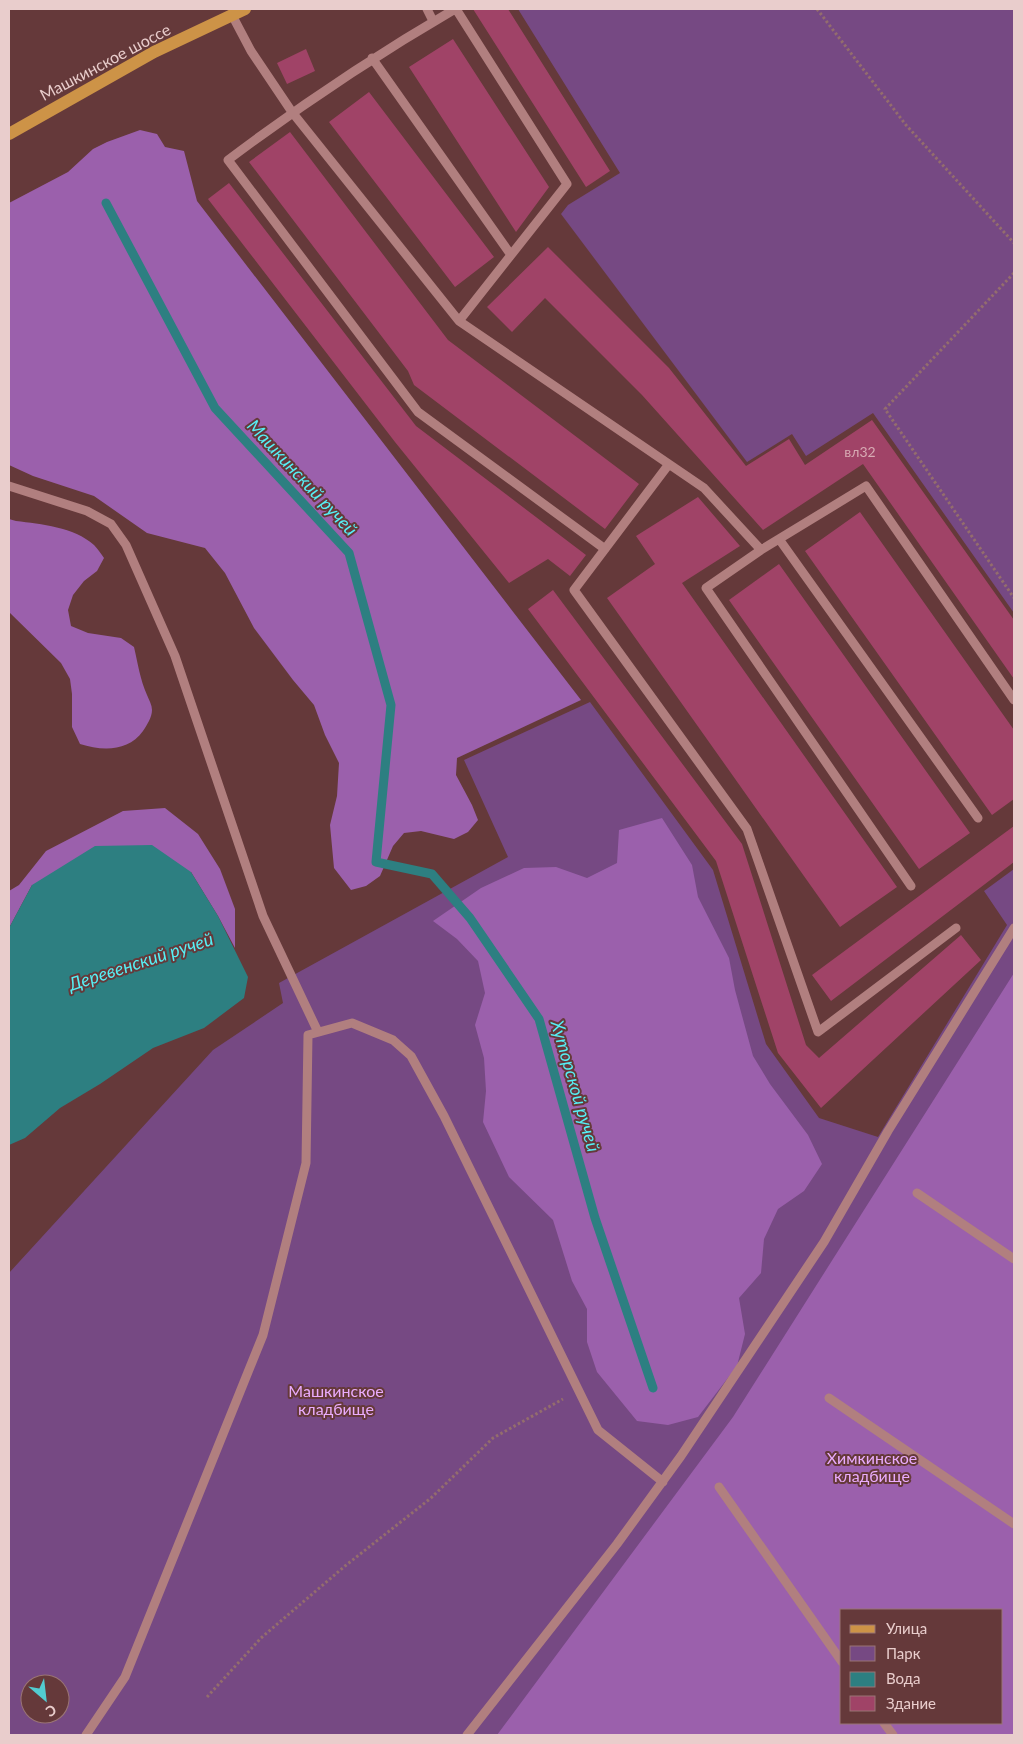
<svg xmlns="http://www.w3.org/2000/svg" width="1023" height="1744" viewBox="0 0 1023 1744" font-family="Lato,sans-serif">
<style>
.green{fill:#764983;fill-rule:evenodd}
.forest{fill:#9b60ac;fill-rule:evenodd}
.water{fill:#2d7f81}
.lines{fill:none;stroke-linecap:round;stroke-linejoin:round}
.stream{stroke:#2d7f81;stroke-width:9}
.building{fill:#a04367}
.path{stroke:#946d6d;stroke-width:3;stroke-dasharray:2.5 2.5;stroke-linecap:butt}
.minor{stroke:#b17f7f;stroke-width:9}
.major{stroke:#cd9347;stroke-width:12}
.labels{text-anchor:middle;stroke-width:4;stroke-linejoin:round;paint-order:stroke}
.number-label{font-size:14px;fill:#d7aab3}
.street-label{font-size:16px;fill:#e9cdcc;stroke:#65393a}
.park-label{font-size:16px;fill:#eaacfd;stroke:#65393a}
.water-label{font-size:18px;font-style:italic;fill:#56f0f5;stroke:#65393a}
</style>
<rect width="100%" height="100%" fill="#65393a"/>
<path class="green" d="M518,9H1014V613L873,413L806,456L792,434L747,462L561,214L568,205L620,173Z
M590,702L713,870L766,1044L819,1118L878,1137L1007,925L984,891L1014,869V1735H9V1273L213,1050L283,1003L279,983L508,857L464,760ZM842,1610H1002V1723H842ZM30,1684H60V1714H30Z"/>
<path class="forest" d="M140,130L157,134L165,147L184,151L197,201L581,700L457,758L456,775L472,805L478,820L468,832L454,839L421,831L404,833L393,846L380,876L366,886L351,890L334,868L330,825L337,796L339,763L325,735L314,705L293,680L254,628L225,573L205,548L147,533L94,496L33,476L9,465V203L68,172L93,149L107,142Z
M9,519L16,521C41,524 74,527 94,545C98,549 101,554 104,558L97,571L84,581L73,595L68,610L71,626L88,633L121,638L134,647C138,664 140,679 147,695C149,700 152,705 152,710C152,717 147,725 143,731C128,752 102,751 80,744L72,727V694L70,679L61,663L9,612Z
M165,808L198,834L220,869L235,909V948L218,916L191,872L32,885L9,928V891L19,885L46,851L123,811Z
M662,818L692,865L698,897L729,958L735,990L753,1056L770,1084L808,1135L822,1164L804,1191L778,1209L764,1239L761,1273L739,1298L745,1334L737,1366L698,1417L668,1425L637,1421L597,1372L587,1342V1309L572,1281L553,1220L509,1177L483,1122L486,1091L484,1058L475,1025L485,993L478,961L457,939L433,921L481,888L524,868L556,867L587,878L617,863L619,830Z
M1014,973V1735H497L733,1417ZM842,1610H1002V1723H842Z"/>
<path class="water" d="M152,845L191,872L218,916L248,977L244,998L204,1028L153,1048L100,1084L60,1108L25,1138L9,1145V928L32,885L95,846Z"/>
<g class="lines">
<path class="stream" d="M106,203L215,408L349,553L391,705L376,862L432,874L470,918L539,1019L595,1218L653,1388"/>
</g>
<path class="building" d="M473,9H508L610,171L586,187Z
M453,39L549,187L516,232L409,67Z
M306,49L315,71L287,84L277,63Z
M369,92L494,257L455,287L329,122Z
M290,132L448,340L639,484L605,529L414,385L408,371L249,162Z
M229,183L416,426L586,555L570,576L548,559L509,583L395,442L208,199Z
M548,247L669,368L746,466L789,439L805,465L872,420L1014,620V679L863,464L763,530L642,395L545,298L512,332L487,307Z
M698,497L740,546L682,583L897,887L840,927L607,598L655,564L636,536Z
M860,512L1014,730V799L992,815L805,551Z
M779,564L970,833L919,869L729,600Z
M553,590L742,844L806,1045L819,1058L961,935L981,960L821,1108L778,1053L716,861L528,609Z
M1014,826V862L831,1001L812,975Z"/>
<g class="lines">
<path class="path" d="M817,9L906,125L1014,243
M1014,273L885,409L1014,598
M207,1697L261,1638L345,1566L431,1498L493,1438L563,1399"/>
<path class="minor" d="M427,9L433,21
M455,9C376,55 301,105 228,160L418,412L605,549
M456,9L567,184L459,321
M232,15L251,51L292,112L459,321L704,488L761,550
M372,58L511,255
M669,464L574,590L747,829L818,1032L956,928
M9,486L87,511L111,524L126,545L175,656L263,916L318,1032
M779,539L978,818
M911,886L706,588L761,550L866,486L1014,700
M917,1193L1014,1259
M829,1398L1014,1524
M719,1487L842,1662
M884,1723L893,1735
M86,1735L125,1677L263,1335L306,1163L308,1035L352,1023L393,1040L411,1056L444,1116L598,1430L663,1482
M467,1735L617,1544L681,1456L824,1242L888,1131L1014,928"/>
<path class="major" d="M9,134L154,52L245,9"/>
</g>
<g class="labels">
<g class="number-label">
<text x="860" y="457">вл32</text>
</g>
<g class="street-label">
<text transform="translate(105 62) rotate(-28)" y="6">Машкинское шоссе</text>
</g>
<g class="park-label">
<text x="336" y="1397">Машкинское<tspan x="336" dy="18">кладбище</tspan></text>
<text x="872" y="1464">Химкинское<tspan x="872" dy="18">кладбище</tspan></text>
</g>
<g class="water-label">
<text transform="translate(302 478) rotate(47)" y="6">Машкинский ручей</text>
<text transform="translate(141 962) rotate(-18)" y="6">Деревенский ручей</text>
<text transform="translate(575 1086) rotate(74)" y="6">Хуторской ручей</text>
</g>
</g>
<rect width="1023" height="1744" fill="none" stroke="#e9cdcc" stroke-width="20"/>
<rect x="840" y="1609" width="162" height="115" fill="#65393a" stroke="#9a7474"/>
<rect x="850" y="1625" width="25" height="8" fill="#cd9347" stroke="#9a7474"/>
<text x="886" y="1634" font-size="15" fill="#e9cdcc">Улица</text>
<rect x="850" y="1646" width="25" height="15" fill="#764983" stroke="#9a7474"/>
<text x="886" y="1659" font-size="15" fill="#e9cdcc">Парк</text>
<rect x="850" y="1672" width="25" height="15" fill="#2d7f81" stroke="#9a7474"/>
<text x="886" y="1684" font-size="15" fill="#e9cdcc">Вода</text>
<rect x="850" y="1696" width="25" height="15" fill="#a04367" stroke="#9a7474"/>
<text x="886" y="1709" font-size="15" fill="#e9cdcc">Здание</text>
<g transform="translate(45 1699) rotate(152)"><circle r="24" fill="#65393a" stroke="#9a7474"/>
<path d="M0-4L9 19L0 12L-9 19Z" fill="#52ccd1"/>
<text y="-8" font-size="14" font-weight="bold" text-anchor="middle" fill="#e9cdcc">С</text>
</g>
</svg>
